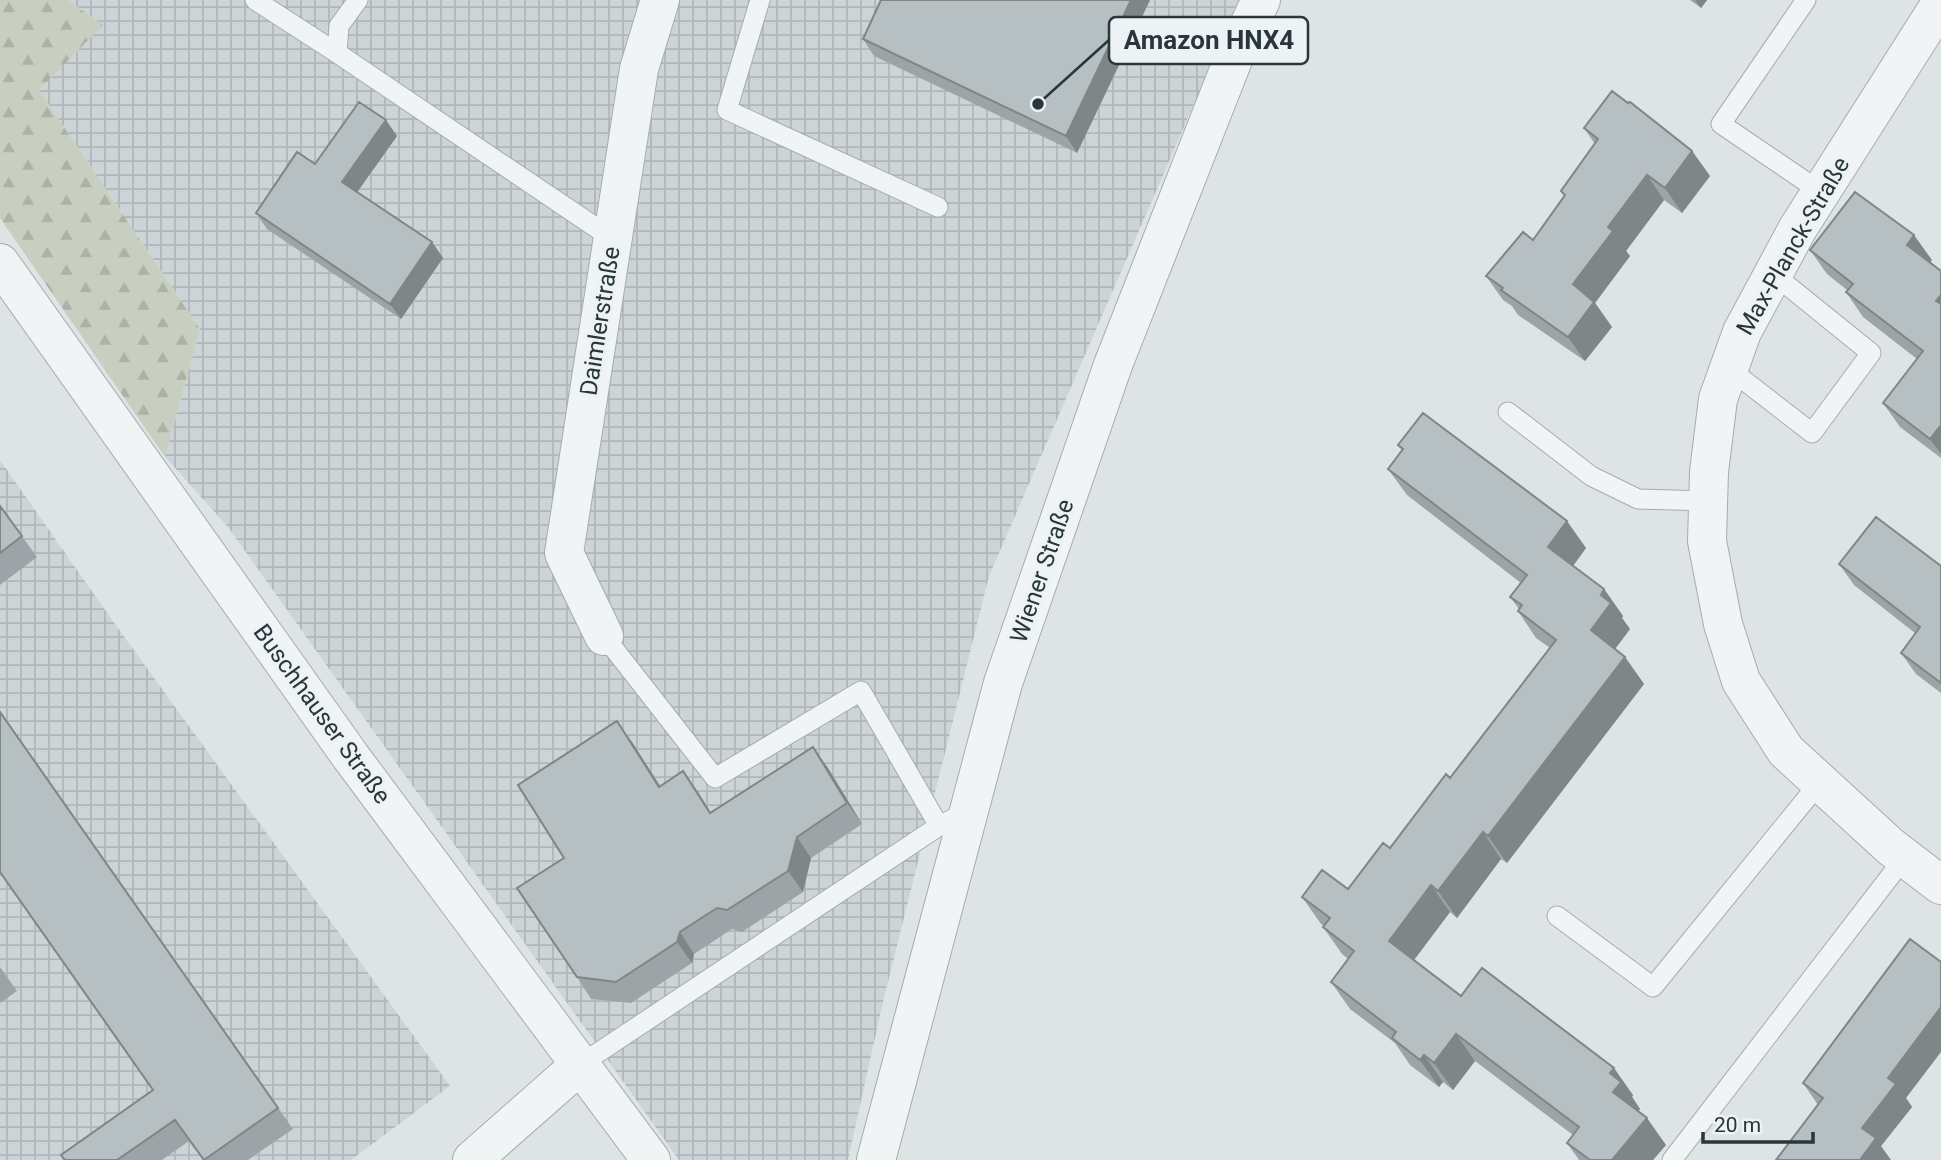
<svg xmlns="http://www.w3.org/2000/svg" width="1941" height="1160" viewBox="0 0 1941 1160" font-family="Roboto,sans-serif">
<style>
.industrial{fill:url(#industrial-grid)}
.forest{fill:url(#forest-firs)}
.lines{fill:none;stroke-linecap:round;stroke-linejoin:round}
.service-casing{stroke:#a4acaf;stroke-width:21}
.minor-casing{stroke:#a4acaf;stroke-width:40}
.tertiary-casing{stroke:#a4acaf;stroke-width:40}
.service{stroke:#f1f4f5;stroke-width:19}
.minor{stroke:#f1f4f5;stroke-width:38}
.tertiary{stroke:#f1f4f5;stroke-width:38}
.wall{fill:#9da4a7}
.shaded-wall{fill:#7f8688}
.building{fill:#b6bfc2;stroke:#7f8688;stroke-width:2}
.labels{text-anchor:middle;stroke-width:7;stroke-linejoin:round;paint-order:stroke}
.street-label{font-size:24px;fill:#29363b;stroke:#edf2f4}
.leader{fill:none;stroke:#29363b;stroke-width:2.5}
.callout-dot{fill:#29363b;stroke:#edf2f4;stroke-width:2.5}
.callout{fill:#edf2f4;stroke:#29363b;stroke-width:2.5}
.callout-label{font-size:26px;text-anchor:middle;font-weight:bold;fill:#29363b}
</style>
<defs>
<pattern id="industrial-grid" width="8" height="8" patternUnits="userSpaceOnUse" patternTransform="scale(1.75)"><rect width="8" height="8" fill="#cdd4d7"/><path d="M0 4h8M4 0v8" fill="none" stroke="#b0b7b9"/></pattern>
<pattern id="forest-firs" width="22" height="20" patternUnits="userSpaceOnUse" patternTransform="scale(1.75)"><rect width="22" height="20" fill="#c9cfc0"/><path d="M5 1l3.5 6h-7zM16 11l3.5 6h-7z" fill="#adb2a6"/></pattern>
</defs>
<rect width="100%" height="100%" fill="#dee4e6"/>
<path class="industrial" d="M68,0H1239L989,576L882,1006L848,1160H679L228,527L165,457L200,329L39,90L102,25Z
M0,460L112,620L450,1086L351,1160H0Z"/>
<path class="forest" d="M0,0H68L103,25L39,90L200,329L165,457L0,218Z"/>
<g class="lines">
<defs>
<path id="service" d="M255,0L337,53
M358,0L339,26L337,53L613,239
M760,0L727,110L938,207
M1806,0L1721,124L1821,192
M1728,368L1812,433L1871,353L1772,273
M1508,412L1591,476L1638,499L1708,501
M604,636L715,778L861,691L939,826L966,812
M1557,916L1653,987L1820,782
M581,1064L939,826
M1672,1160L1905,857"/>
<path id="minor" d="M1941,3L1798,228L1742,332L1718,399L1709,472L1707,541L1723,624L1741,681L1786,751L1891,847L1941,885
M0,263L351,757L651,1160
M604,636L564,553L639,69L660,0
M472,1160L581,1064"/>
<path id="tertiary" d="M876,1160L1003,683L1113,365L1236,52L1261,0"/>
</defs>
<use href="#service" class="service-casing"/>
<use href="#minor" class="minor-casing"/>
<use href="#tertiary" class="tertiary-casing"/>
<use href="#service" class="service"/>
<use href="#minor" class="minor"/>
<use href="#tertiary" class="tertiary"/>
</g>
<path class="wall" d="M1150,0L1077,153L874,56L863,39Z
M1690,0H1707L1701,8Z
M1584,128L1692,151L1710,176L1682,213L1664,200L1626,251L1630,256L1595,303L1612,327L1585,361L1518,315L1512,306L1503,300L1486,276L1533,240L1565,196L1561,191L1595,144Z
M397,136L357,192L432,242L443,258L401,319L267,229L256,213L315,164Z
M1810,250L1932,260L1930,262L1941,271V458L1900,427L1883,403L1917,359L1863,317L1846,292L1847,290L1827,274Z
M1398,445L1586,548L1573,566L1604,589L1623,616L1622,618L1630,629L1615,649L1625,657L1644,684L1507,863L1501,859L1457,918L1450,912L1414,960L1461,996L1633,1095L1632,1097L1640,1109L1638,1111L1666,1145L1653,1160H1579L1567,1143L1573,1135L1475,1061L1453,1090L1443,1082L1439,1087L1410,1065L1395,1043L1350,1009L1331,982L1348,959L1342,954L1323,927L1324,926L1321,924L1302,897L1348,889L1390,848L1450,778L1550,648L1536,638L1518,611L1519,609L1510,597L1521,583L1407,495L1388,469L1402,450Z
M0,506L37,557L0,585Z
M1839,564L1941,566V693L1916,674L1901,653L1915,633L1854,585Z
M0,712L293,1129L248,1160H203L189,1141L162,1160H65L153,1090Z
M632,742L660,786L698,792L710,812L828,768L862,824L811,858L803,892L742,932L732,929L694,954L692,963L631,1003L591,999L577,977L564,858Z
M0,967L17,991L0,1003Z
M1803,1083L1906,1098L1912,1107L1881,1146L1818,1105Z"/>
<path class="shaded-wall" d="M1131,0H1150L1077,153L1066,136Z
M1695,0H1707L1701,8Z
M386,120L397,136L353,198L342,182Z
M1692,151L1710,176L1682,213L1665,188Z
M1647,175L1664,200L1626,251L1630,256L1595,303L1612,327L1585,361L1568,337L1573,284L1608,227Z
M1914,235L1932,260L1924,269L1907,245Z
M432,242L443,258L401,319L390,304Z
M1941,295V307L1936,301Z
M1941,425V454L1930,439Z
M1567,521L1586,548L1567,574L1548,547Z
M1604,589L1623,616L1622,618L1630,629L1609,657L1591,630L1601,595Z
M1625,657L1644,684L1507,863L1488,836Z
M617,721L632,742L674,808L659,787Z
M813,747L828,768L862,824L847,803Z
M683,771L698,792L724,834L710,813Z
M1483,832L1501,859L1457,918L1438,891Z
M797,837L811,858L803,892L788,871Z
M1431,885L1450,912L1408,968L1389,941Z
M680,932L694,954L692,963L677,942Z
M1941,1007V1052L1906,1098L1912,1107L1881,1146L1891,1160H1860L1862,1128L1888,1078Z
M1456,1034L1475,1061L1453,1090L1434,1063Z
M1424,1055L1443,1082L1439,1087L1420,1060Z
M1614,1068L1633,1095L1632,1097L1640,1109L1632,1119L1613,1092L1610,1073Z
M1647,1118L1666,1145L1653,1160H1612Z"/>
<path class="building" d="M881,0H1131L1066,136L863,39Z
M1612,91L1628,103L1630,102L1692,151L1665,188L1647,175L1608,227L1613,231L1573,284L1594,302L1568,337L1501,290L1503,288L1486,276L1523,232L1533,240L1565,195L1561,191L1598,139L1584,128Z
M359,102L386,120L342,182L432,242L390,304L256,213L297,152L315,164Z
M1855,192L1914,235L1907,245L1941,271V295L1936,301L1941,304V425L1930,439L1883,403L1923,351L1846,292L1853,284L1810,250Z
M1423,413L1567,521L1548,547L1604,589L1601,595L1611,603L1591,630L1625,657L1488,836L1483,832L1438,891L1431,885L1389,941L1461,996L1482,968L1614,1068L1610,1073L1621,1082L1613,1092L1647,1118L1612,1160H1590L1567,1143L1579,1127L1456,1034L1434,1063L1424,1055L1420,1060L1392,1038L1396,1032L1331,982L1354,951L1323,927L1330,918L1302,897L1322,870L1348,889L1383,843L1390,848L1446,774L1450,778L1556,640L1518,611L1522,605L1510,597L1527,575L1388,469L1403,449L1398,445Z
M0,506L22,536L0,553Z
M1876,517L1941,566V683L1901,653L1920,627L1839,564Z
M0,712L278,1108L204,1160L175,1120L117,1160H65L61,1155L153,1090L0,872Z
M617,721L659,787L683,771L710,813L813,747L847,803L797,837L788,871L727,910L717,908L680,932L677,942L616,982L577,977L517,888L564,858L518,785Z
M1910,939L1941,962V1007L1888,1078L1896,1084L1862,1128L1876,1138L1860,1160H1776L1823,1098L1803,1083Z"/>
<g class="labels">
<g class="street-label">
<text transform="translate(1793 246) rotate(-60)" y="8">Max-Planck-Straße</text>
<text transform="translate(600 321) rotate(-81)" y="8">Daimlerstraße</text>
<text transform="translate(1042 571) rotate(-71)" y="8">Wiener Straße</text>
<text transform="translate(322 714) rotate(54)" y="8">Buschhauser Straße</text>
</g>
</g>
<path class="leader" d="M1038 104L1109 40"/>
<circle class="callout-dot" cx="1038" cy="104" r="7"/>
<rect class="callout" x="1109" y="17" width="199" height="47" rx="7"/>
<g class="callout-label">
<text x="1209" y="49">Amazon HNX4</text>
</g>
<path d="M1703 1132v10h110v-10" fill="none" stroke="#29363b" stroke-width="3.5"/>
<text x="1714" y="1132" font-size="21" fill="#29363b" stroke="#edf2f4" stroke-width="5" paint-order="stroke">20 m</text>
</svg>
